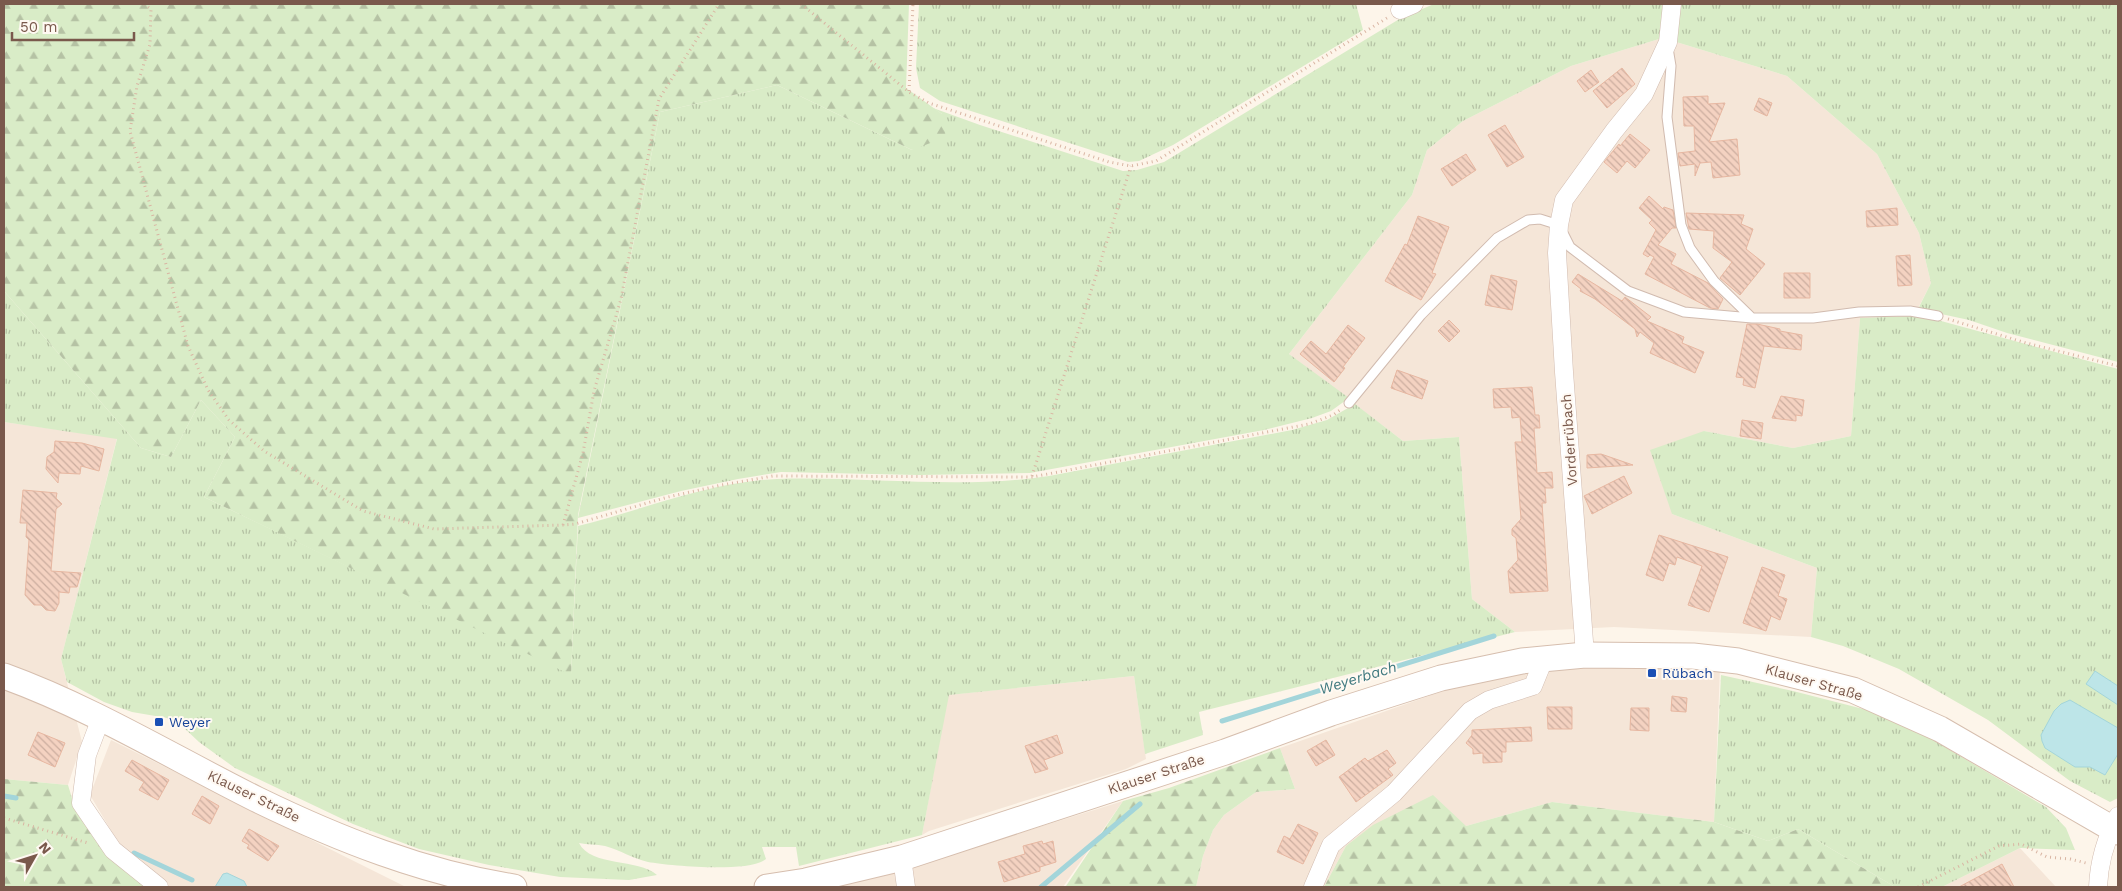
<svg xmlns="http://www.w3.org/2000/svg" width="2122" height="891" viewBox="0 0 2122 891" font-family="'Work Sans',sans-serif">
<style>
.residential{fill:#f5e6d8}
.grass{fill:url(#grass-tufts)}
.forest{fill:url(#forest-firs)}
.water{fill:#bde5e8;stroke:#a3d5da}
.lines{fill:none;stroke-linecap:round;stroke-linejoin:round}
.stream{stroke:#a3d5da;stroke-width:5}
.building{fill:url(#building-back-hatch);stroke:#e7b7a1}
.service-casing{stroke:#d1bbaf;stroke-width:11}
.minor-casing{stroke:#d1bbaf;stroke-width:19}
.secondary-casing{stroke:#d6beae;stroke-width:27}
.path{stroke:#d9b5a3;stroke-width:3;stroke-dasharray:1 4;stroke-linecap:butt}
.service{stroke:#fff;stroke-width:9}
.minor{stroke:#fff;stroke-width:18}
.secondary{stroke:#fff;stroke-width:25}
.transit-dot{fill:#1a4fb4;stroke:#fff9f2;stroke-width:2}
.labels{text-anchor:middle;stroke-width:4;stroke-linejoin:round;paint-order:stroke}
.street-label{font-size:14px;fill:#7a594c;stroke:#fff9f2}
.transit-label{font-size:14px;fill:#164399;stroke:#fff9f2;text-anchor:start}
.water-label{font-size:15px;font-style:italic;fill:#3e787e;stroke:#fff9f2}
</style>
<defs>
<pattern id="grass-tufts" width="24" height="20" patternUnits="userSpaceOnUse" patternTransform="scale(1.25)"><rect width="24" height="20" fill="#d9ecc7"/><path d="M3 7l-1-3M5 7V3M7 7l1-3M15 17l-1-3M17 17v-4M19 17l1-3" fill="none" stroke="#b5c2a4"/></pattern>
<pattern id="forest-firs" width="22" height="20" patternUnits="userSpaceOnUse" patternTransform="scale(1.25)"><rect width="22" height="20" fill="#d9ecc7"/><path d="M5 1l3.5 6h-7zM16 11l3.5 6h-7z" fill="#b5c2a4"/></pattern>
<pattern id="building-back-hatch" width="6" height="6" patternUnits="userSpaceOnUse" patternTransform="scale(1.25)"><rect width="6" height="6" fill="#f4d2c1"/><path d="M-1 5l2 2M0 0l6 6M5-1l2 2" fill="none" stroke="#cbad9f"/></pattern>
</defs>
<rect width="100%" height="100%" fill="#fdf5ea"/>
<path class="residential" d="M1659,39L1673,41L1787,76L1877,154L1919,233L1931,283L1914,316L1860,318L1851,436L1793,448L1704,431L1672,514L1817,568L1811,637L1614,627L1515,632L1472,599L1459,437L1403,441L1289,354L1412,195L1427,150L1463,121L1571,66Z
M4,422L117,438L61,659L82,742L68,785L4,779Z
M1566,667L1720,668L1714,822L1552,802L1466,826L1346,846L1324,887H1196L1203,856L1213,830L1224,815L1256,792L1295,789L1280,748L1449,689L1518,672Z
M1134,676L1146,759L1126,769L929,831L922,835L948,695Z
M111,740L406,887H410H168L119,844L90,795Z
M1123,801L1063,887H825L885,875Z
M2020,848L2056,887H1942Z"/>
<path class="grass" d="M919,4H1356L1363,30L1173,145L1139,161L1128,162L940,101L920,88L916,68Z
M1434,4H1663L1659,39L1571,66L1463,121L1427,150L1412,195L1289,354L1349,398L1331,411L1312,418L1264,430L1030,473L919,475L781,472L738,479L681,491L578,518L660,112L777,85L912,150L942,114L933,108L980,125L1123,171L1137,170L1164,162L1401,18Z
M1676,4H2118V362L2007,333L1969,320L1918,309L1931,283L1919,233L1877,154L1787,76L1673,41Z
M4,291L141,448L171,457L201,400L235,437L204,497L571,674L578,526C643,510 709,482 777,479C867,476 959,490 1049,476L1292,430L1327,420L1355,404L1403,441L1459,437L1472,599L1515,632L1199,712L1203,735L1145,754L1134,676L949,695L922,835L799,866L796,847H762L766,859C749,873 671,866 648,862C634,859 620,850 605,846C597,844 587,845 579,843C591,867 638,858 657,875L629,880L560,877L489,865L419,849L353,824L235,768L199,742L181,725L167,718L132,712L104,702L67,682L61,659L117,439L4,422Z
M1914,316L1930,318L2118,369V798L2110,802L2070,781L1988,720L1899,669L1843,646L1811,637L1817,568L1672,514L1650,450L1704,431L1793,448L1851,436L1860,318Z
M1721,675L1793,691L1875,712L1933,740L2046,807L2066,828L2075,850L2020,848L1942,887H1895L1798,829L1768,841L1714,822Z"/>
<path class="forest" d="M4,4H909L906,88L942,114L946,137L912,150L777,85L660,112L578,515L571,675L204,497L235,437L201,400L171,457L141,448L4,291Z
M1280,748L1295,789L1256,792L1224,815L1213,830L1203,856L1196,887H1067L1066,886L1123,801L1169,788Z
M4,779L68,785L75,808L145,887H4Z
M1433,795L1466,826L1552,802L1714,822L1768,841L1798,829L1895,887H1324L1346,846L1373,825Z"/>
<path class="water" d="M2095,671L2118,686V705L2086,684Z
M2070,700L2118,728V754L2105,775L2090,767H2075L2045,748L2042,741L2041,735L2054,711L2061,704Z
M227,873L244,881L247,887H215L223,874Z"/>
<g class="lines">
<path class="stream" d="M1222,721L1494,636
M4,796L16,798
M134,853L192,880
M1041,887L1140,804"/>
</g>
<path class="building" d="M1622,68L1635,84L1607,108L1593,91Z
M1591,70L1599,82L1585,92L1577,81Z
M1708,96V104L1725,103L1709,142L1737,139L1740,175L1713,178L1711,162L1700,163L1695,176V164L1680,166L1678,153L1695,151L1694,126H1684L1683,97Z
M1759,98L1772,103L1767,116L1754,110Z
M1505,125L1524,157L1507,167L1488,135Z
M1630,134L1650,150L1635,168L1627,161L1617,173L1604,162L1619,144L1620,146Z
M1466,154L1476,170L1452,186L1441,169Z
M1649,196L1663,209L1664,207L1673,210L1676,228H1672L1658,245L1676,254L1671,264L1708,283L1723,299L1718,309L1710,308L1645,274L1654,257L1650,255L1648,257L1643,254L1656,230L1649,223L1652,220L1639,208Z
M1897,208L1898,225L1867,227L1866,211Z
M1686,213L1744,215L1741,224L1753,229L1746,249L1765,264L1740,295L1720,278L1732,262L1713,248L1714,231L1689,229Z
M1418,216L1449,227L1432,273L1436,274L1421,300L1385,281L1405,244L1407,245Z
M1910,255L1912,285L1898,286L1896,256Z
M1784,273H1810V298H1784Z
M1578,274L1622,301L1625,297L1651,317L1647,321L1684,337L1682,343L1704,352L1695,373L1650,353L1654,343L1640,332L1637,337L1635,329L1595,299L1580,291L1581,289L1572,282Z
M1491,275L1517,281L1512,310L1485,305Z
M1449,320L1460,331L1449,342L1438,331Z
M1747,324H1757L1780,329V331L1802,335L1801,350L1764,346L1755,388L1743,385L1744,378L1736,377Z
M1348,325L1365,338L1343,367L1345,368L1334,382L1300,354L1311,341L1326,354Z
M1397,370L1428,381L1422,399L1391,388Z
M1532,387L1535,415H1539L1540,428H1534L1537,473L1552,472L1553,488H1545L1546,503H1542L1548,591L1510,593L1508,571L1518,560L1516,538L1512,535V529L1521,519L1515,442H1522L1520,417L1512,418L1511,407L1494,408L1493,389Z
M1781,396L1804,400L1802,416L1796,415V421L1772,418Z
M1742,420L1763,423L1761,439L1740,436Z
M55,441L82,443L104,449L99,471L81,466L80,474L59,473L58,483L46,469L47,457L54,452Z
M1601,454L1633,465L1587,468V455Z
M1624,476L1632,493L1592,514L1584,496Z
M23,490L57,493L56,498L62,504L56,509L51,571L81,573L77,587H70L69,593L59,592V603L55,611L46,610L41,605H34L25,595L29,540L26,537L27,523H20Z
M1659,535L1728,557L1709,612L1688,605L1702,566L1677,557L1675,565L1669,563L1663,581L1646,575Z
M1762,567L1785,575L1778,596L1787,599L1780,620L1771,616L1766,631L1743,623Z
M1672,696L1687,698L1686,712L1671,711Z
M1547,707H1572V729H1548Z
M1631,708H1649V731L1630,730Z
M1531,727L1532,741L1506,742V752H1502V762L1483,763V753L1473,754V749L1466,743L1472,735V730Z
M38,732L65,743L55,767L28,755Z
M1057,735L1063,753L1044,760L1048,769L1035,773L1025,746Z
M1326,740L1335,755L1316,766L1307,751Z
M1387,750L1396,763L1388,769L1393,775L1356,802L1339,777L1365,758L1368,761Z
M132,760L169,780L158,800L139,790L144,782L125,771Z
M202,796L219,806L210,824L192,814Z
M1298,824L1318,833L1303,864L1277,852L1284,836L1290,839Z
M249,829L279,846L268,861L247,848L249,845L242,841Z
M1042,841L1043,844L1053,841L1056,862L1040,867V871L1004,882L998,862L1025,854L1023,846Z
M2002,864L2014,887H1959Z"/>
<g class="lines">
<defs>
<path id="service" d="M1668,48L1671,66L1667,117L1681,225L1690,248L1714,281L1752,318
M1349,403L1421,315L1497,238L1528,220L1540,219L1559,225L1570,247L1628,291L1684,312L1752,318H1813L1859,312L1910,311L1938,316"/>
<path id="minor" d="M1400,10L1414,4
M1585,655L1564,372L1557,253L1559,225L1564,200L1614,131L1644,94L1668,42L1672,4
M101,718L87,755L81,803L113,850L159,887
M902,858L906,887
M1313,887L1331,845L1394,793L1470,711L1489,700L1533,686L1544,659
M2098,887C2099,862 2106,838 2118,816"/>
<path id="secondary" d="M4,676C92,708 172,757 256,799C338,839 424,873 514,887
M767,887L806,881L902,858L1225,752L1331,713L1441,678L1522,661L1585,655L1693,656L1738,661L1853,690L1940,729L2118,832"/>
</defs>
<use href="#service" class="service-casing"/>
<use href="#minor" class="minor-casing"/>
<use href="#secondary" class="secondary-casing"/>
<path class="path" d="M144,4L151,9L150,44L137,86L130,131L188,346L208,390L229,420L264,451L363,511L434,529L563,525L575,524L668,497L722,485L773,476L1032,477L1309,424L1333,415L1340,410
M801,4L909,92L929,103L1109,162L1131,166L1156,161L1387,18
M909,91L913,4
M1948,319L2026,343L2118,366
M1032,476L1131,166
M563,525L583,453L594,391L621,299L659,99L719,4
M4,818L88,843
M1918,887L1999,846L2021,844L2047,857L2070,859L2086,863"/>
<use href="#service" class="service"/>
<use href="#minor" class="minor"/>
<use href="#secondary" class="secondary"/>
</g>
<g class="transit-dot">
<rect x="1647" y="668" width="10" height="10" rx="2.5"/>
<rect x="154" y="717" width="10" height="10" rx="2.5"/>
</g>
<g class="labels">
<g class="street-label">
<text transform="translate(1569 440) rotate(-94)" y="5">Vorderrübach</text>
<text transform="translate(1814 682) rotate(16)" y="5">Klauser Straße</text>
<text transform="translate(1156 774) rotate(-18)" y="5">Klauser Straße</text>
<text transform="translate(254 796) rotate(26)" y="5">Klauser Straße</text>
</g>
<g class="transit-label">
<text x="1662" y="678">Rübach</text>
<text x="169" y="727">Weyer</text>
</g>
<g class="water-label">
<text transform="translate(1358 678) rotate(-17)" y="5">Weyerbach</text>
</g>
</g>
<rect width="2122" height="891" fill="none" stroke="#7a594c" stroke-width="10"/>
<g transform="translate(35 856) rotate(51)" stroke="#fff9f2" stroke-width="4" paint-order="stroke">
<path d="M0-4L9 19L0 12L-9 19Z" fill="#7a594c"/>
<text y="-8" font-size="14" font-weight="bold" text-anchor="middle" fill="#7a594c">N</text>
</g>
<path d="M12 32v8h122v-8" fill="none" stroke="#7a594c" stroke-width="2.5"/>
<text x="20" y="32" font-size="15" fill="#7a594c" stroke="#fff9f2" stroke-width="4" paint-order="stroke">50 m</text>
</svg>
